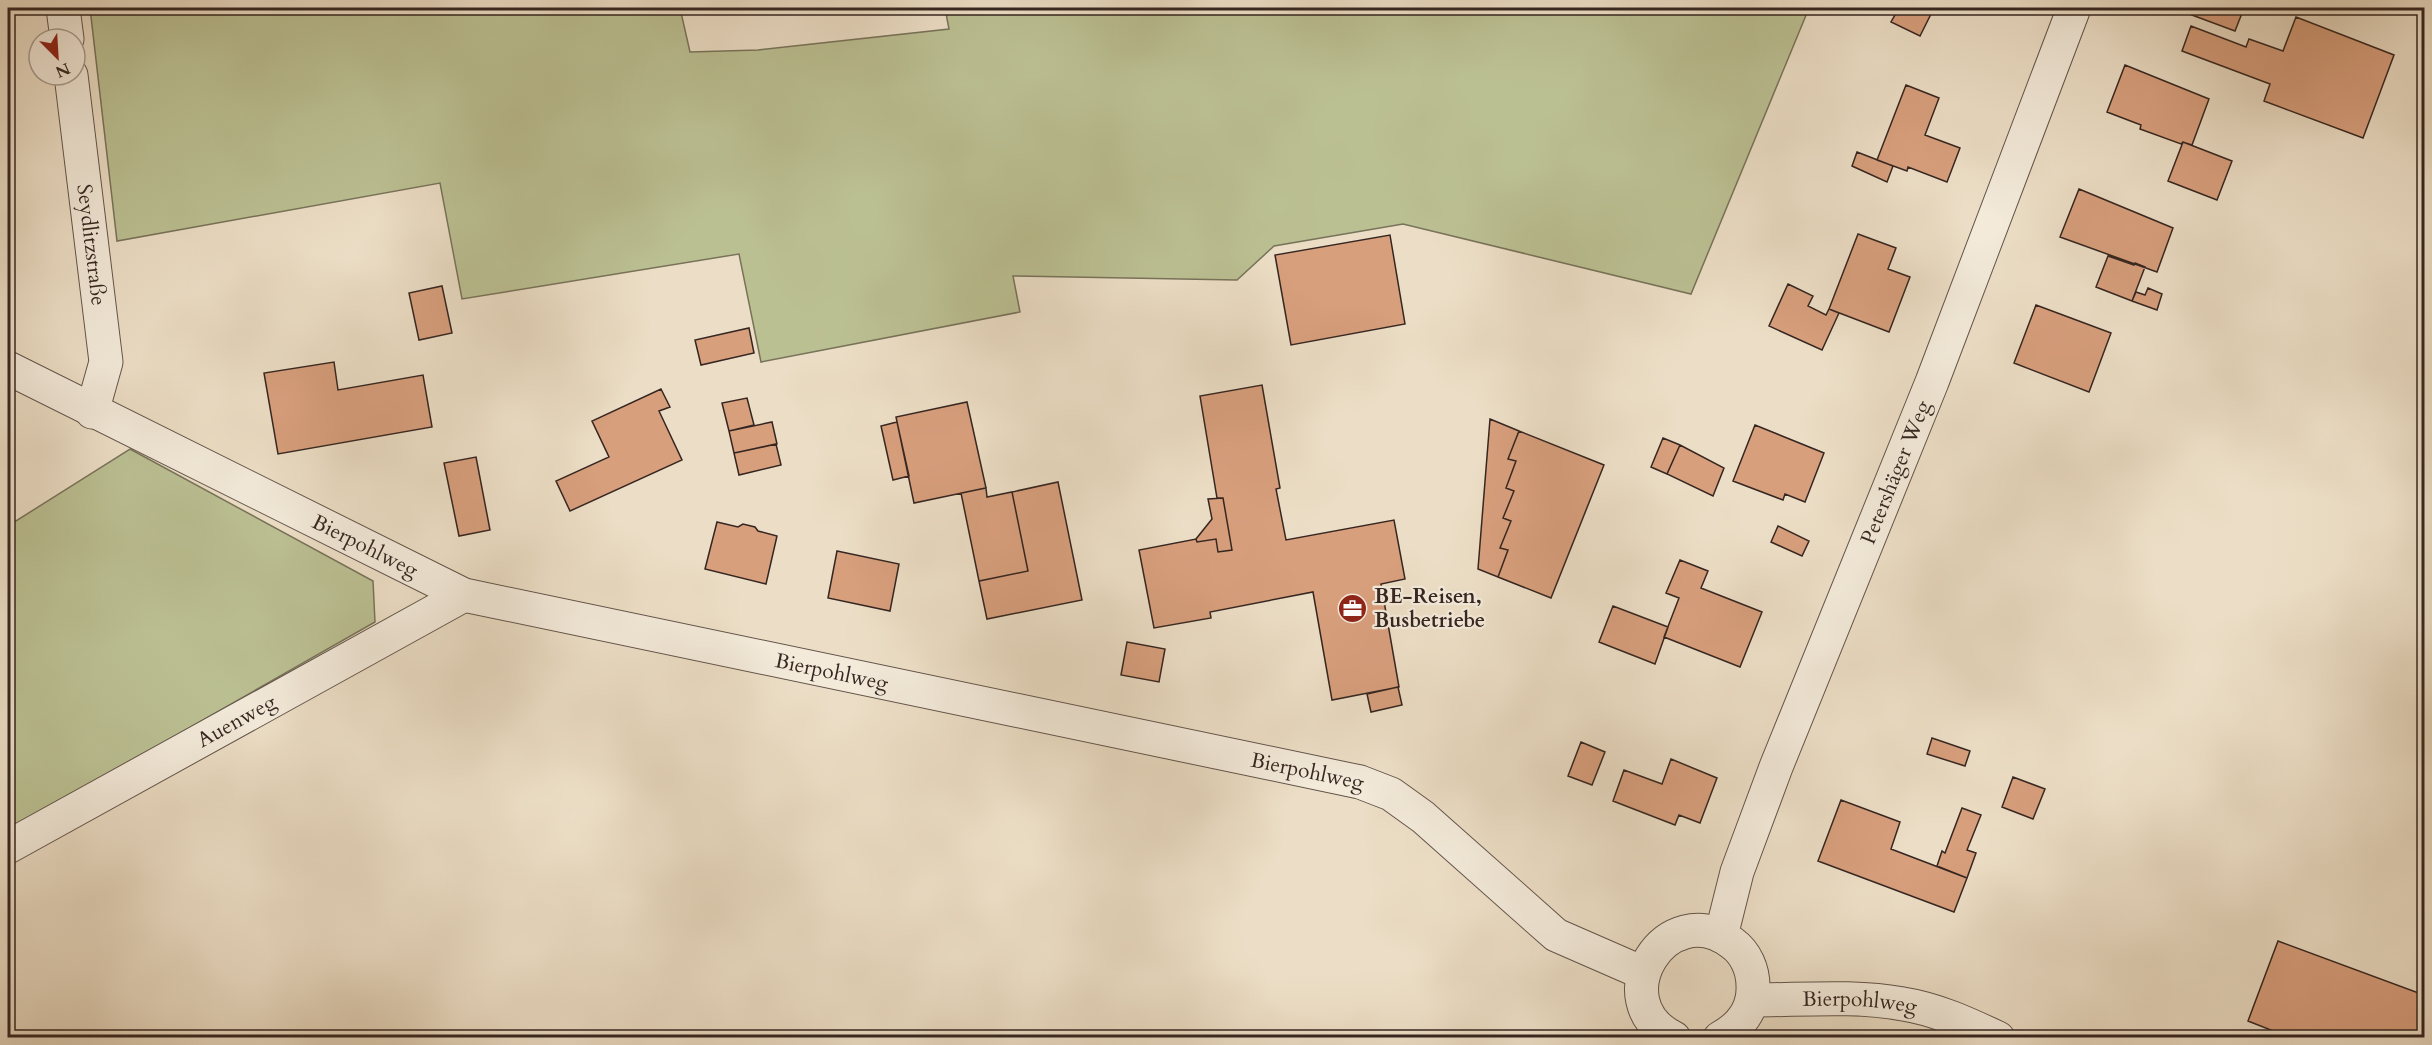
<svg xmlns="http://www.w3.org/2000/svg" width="2432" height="1045" viewBox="0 0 2432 1045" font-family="Cardo,serif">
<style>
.green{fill:#bbc093;stroke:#78735a;stroke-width:1.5}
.building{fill:#d89f7d;stroke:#352621;stroke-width:1.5}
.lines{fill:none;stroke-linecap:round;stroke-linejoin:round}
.minor-casing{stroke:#63544a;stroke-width:35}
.minor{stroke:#f3eada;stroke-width:33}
.labels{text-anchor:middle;stroke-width:4.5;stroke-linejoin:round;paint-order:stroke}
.street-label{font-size:21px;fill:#352621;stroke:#f3eada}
.poi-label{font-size:21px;font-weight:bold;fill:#352621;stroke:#f3eada;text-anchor:start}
</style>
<rect width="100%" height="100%" fill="#ecdec6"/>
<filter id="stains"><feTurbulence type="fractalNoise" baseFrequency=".00333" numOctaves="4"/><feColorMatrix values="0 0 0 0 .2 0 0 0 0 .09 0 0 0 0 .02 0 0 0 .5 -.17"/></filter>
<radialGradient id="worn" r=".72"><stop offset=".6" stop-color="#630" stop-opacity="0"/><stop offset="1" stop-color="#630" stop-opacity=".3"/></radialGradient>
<path class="green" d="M90,8H680L690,52L758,50L949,29L945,8H1809L1691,294L1403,224L1274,246L1237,280L1013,276L1020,312L761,362L739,254L462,299L440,183L117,241Z
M130,449L373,581L375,622L8,831V526Z"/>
<path class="building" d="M1899,8H1934L1920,36L1891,22Z
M2173,8H2244L2235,31Z
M2296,17L2394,55L2363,138L2264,101L2270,84L2182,51L2191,26L2246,47L2249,39L2283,51Z
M2125,65L2209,99L2192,145L2183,142L2181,144L2140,129L2141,125L2107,112Z
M1906,85L1939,98L1925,135L1960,148L1947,182L1908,167L1907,171L1877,160Z
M2183,142L2232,161L2217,200L2168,181Z
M1857,152L1893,166L1887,182L1852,166Z
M2079,189L2173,228L2157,272L2060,237Z
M1858,234L1896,248L1888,269L1910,277L1889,332L1829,309Z
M1390,235L1405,324L1291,345L1275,255Z
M2108,256L2134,265L2135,263L2145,267L2132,301L2096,287Z
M1788,284L1813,296L1808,306L1826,315L1829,309L1839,313L1822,350L1769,326Z
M442,286L452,333L419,340L409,293Z
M2148,288L2162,294L2157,310L2132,301L2136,292L2145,295Z
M2036,305L2111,333L2089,392L2014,363Z
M749,328L754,353L701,365L695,340Z
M334,362L338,390L423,375L432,427L278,454L264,373Z
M1262,385L1280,488L1276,489L1286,540L1394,520L1405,579L1381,584L1399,687L1332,700L1313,592L1210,612L1211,618L1154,628L1139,550L1196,539L1197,542L1216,539L1218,552L1232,550L1223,498H1217L1200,396Z
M661,389L670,407L659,411L682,460L570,511L556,481L609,457L592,421Z
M747,398L754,425L729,431L722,403Z
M967,402L986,488L914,503L896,417Z
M1490,419L1519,431L1508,459L1516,461L1506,488L1514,491L1503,518L1511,521L1500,548L1508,550L1498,577L1478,569Z
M772,422L777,444L734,453L729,431Z
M897,422L909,476L893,480L881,426Z
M1755,425L1824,453L1805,502L1785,494L1783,500L1733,481Z
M1519,431L1604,465L1551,598L1498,577L1508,550L1500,548L1511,521L1503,518L1514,491L1506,488L1516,461L1508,459Z
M1663,438L1680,445L1667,474L1651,467Z
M776,444L781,465L739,475L734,453Z
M1680,445L1724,468L1713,496L1667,474Z
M476,457L490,530L459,536L444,463Z
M1058,482L1082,600L987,619L979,581L1028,571L1012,492Z
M986,488L987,497L1012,492L1028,571L979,581L961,493Z
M1223,498L1232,550L1218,552L1216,539L1197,542L1196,539L1212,519L1208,499Z
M717,522L738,527L743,524L755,527L758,531L777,536L766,584L705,569Z
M1778,526L1809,541L1802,556L1771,542Z
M837,551L899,564L890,611L828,598Z
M1680,560L1708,571L1701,588L1762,612L1740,667L1664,637L1679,598L1666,593Z
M1613,606L1668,627L1655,664L1599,642Z
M1127,642L1165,649L1159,682L1121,675Z
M1398,687L1402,705L1371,712L1367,694Z
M1932,738L1970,751L1965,766L1927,754Z
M1581,742L1605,752L1592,785L1568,776Z
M1671,759L1717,778L1700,823L1679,815L1675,825L1613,801L1624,770L1662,784Z
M2013,777L2045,789L2033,819L2002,807Z
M1841,800L1900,822L1891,849L1967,878L1954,912L1818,861Z
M1962,808L1981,815L1967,850L1976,853L1967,878L1937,866L1942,851L1945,853Z
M2278,941L2424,995V1038H2291L2248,1021Z"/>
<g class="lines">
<defs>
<g id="minor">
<path d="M63,8L67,39"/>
<path id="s1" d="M71,75L106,362L92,412"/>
<path id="s2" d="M8,368L464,595L1360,782L1391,794L1423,817L1556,935L1643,973"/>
<path id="s3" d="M8,847L464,595"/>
<path id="s4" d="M1721,936L1737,872L1776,767L1932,382L2074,8"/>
<path id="s5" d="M1752,1000C1802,1000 1854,995 1903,1004C1936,1009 1968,1024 1998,1038"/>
<path d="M1674,1038C1600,1001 1667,894 1732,943C1746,953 1753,970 1753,986C1754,1009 1740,1027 1720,1038"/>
</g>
</defs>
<use href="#minor" class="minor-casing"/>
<use href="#minor" class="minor"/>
</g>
<defs>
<symbol id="office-disc" viewBox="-11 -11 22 22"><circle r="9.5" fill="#8f2418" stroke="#f3eada"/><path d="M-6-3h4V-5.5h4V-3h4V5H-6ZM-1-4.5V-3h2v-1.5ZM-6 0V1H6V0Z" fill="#fff"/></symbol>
</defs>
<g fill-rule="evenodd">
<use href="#office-disc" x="1336" y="592" width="33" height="33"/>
</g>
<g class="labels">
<g class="street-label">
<text dy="7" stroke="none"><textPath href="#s1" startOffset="171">Seydlitzstraße</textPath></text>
<text dy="7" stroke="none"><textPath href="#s4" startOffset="496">Petershäger Weg</textPath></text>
<text dy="7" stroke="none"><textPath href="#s2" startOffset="399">Bierpohlweg</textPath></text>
<text dy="7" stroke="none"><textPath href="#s2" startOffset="885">Bierpohlweg</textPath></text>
<text dy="7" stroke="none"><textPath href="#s3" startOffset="261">Auenweg</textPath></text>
<text dy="7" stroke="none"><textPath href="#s2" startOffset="1371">Bierpohlweg</textPath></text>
<text dy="7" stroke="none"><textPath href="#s5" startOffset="108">Bierpohlweg</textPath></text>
</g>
<g class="poi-label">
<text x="1374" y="603">BE-Reisen,<tspan x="1374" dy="24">Busbetriebe</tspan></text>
</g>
</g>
<rect width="2432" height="1045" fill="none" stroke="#ecdec6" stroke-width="30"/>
<rect x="9" y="9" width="2414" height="1027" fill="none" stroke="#352621" stroke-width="3"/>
<rect x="15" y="15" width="2402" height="1015" fill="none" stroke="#352621" stroke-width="1.5"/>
<g transform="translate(57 57) rotate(156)"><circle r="28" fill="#f3eada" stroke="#a79c90" stroke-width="1.5"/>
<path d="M0-4.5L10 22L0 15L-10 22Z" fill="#8f2418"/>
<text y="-9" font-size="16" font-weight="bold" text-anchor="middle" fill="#352621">N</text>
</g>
<rect width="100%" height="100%" filter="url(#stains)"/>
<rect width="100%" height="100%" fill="url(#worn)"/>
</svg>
